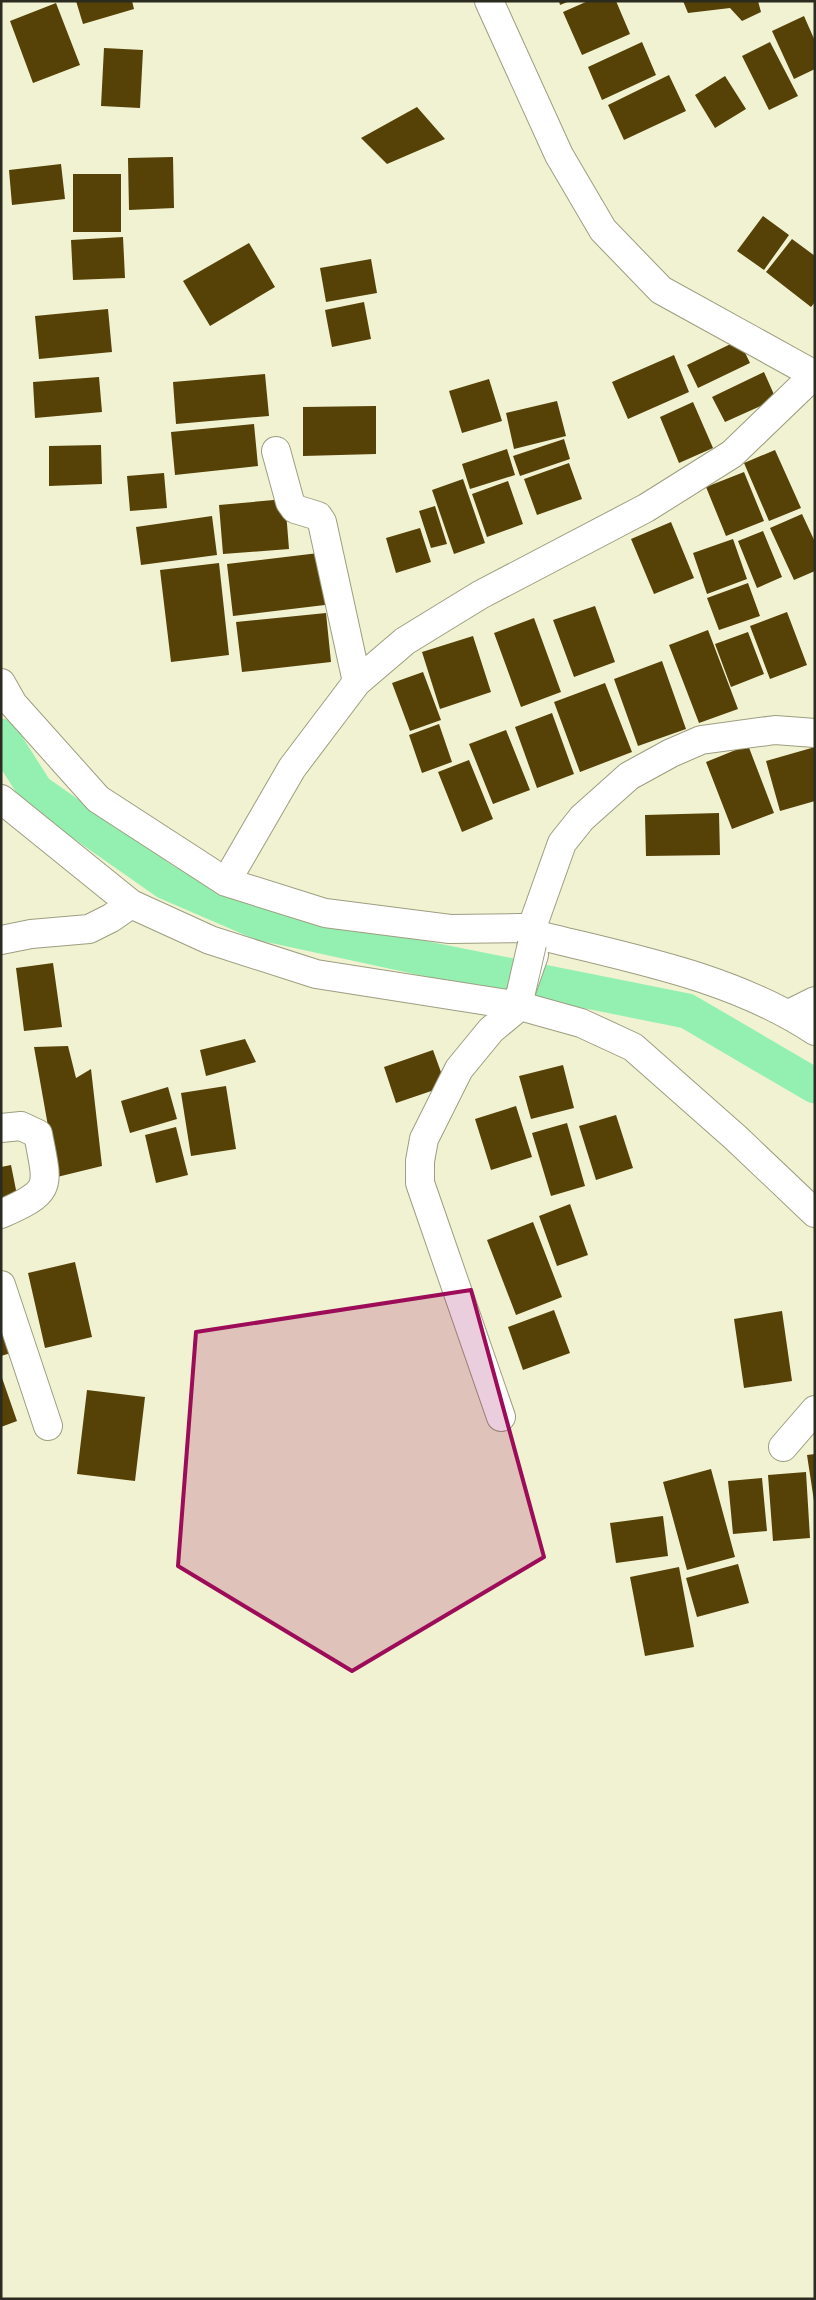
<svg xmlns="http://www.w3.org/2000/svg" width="816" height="2300" viewBox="0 0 816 2300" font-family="'Sofia Sans Condensed',sans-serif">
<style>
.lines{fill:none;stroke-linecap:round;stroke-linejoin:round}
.canal{stroke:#94f0b0;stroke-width:35}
.building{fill:#564107}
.minor-casing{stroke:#9d9e80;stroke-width:30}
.minor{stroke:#fff;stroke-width:28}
.minor-bridge-casing{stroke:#9d9e80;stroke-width:30;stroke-linecap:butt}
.minor-bridge{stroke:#fff;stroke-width:28}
.marked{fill:#9d0c58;fill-opacity:0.2;stroke:#9d0c58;stroke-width:4;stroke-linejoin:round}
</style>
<rect width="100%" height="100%" fill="#f1f2d2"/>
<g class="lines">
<path class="canal" d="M1,736L36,791L166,882L261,923L427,959L687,1011L815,1086"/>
</g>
<path class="building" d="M76,1H132L134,9L83,24Z
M559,1H570L560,5Z
M588,1H616L630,34L582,55L563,12Z
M683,1H758L761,12L742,21L730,8L688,13Z
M56,3L80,65L33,83L10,21Z
M804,16L815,41V69L794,79L772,31Z
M642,42L656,75L602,100L588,67Z
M770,42L798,96L769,110L742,56Z
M104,48L143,50L140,108L101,106Z
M669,75L686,111L624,140L608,105Z
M725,76L746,109L715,128L695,95Z
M417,107L445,139L387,164L361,138Z
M173,157L174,208L129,210L128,158Z
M61,164L65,199L12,205L9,170Z
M73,174H121V232H73Z
M763,216L789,235L764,270L737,251Z
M123,237L125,278L73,280L71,240Z
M792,239L815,256V302L811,307L766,272Z
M249,243L275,287L210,326L183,281Z
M371,259L377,293L326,302L320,268Z
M364,302L371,339L332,347L325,310Z
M108,309L112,352L39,359L35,316Z
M739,340L750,363L698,388L687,365Z
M674,355L689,392L628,419L612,382Z
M764,372L776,399L725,422L712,397Z
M265,374L269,416L176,424L173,382Z
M99,377L102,412L35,418L33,382Z
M489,379L502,421L462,433L449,391Z
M557,401L566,436L514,449L506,413Z
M693,402L713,448L679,463L660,417Z
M376,406V454L303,456V407Z
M254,424L258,466L175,475L171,432Z
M564,439L570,459L520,476L513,456Z
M101,445L102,484L49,486V446Z
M507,449L515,475L470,489L462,464Z
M775,450L801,508L769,521L744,463Z
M569,463L582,499L537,515L524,479Z
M744,472L764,521L726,536L706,487Z
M164,473L167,508L130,511L127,476Z
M463,479L485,543L454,554L432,490Z
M508,481L523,524L487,537L472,494Z
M285,499L289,549L223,554L219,505Z
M435,506L447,544L431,548L419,511Z
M802,514L815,542V571L794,580L770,528Z
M212,516L217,555L141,565L136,527Z
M671,522L694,578L654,594L631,539Z
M420,528L431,562L396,573L386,538Z
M763,531L782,577L757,588L738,541Z
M733,539L747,579L707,594L693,553Z
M327,552L333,604L233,616L227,564Z
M219,563L229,655L171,662L160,570Z
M748,583L760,616L719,630L707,598Z
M595,606L615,662L574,677L553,620Z
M787,612L807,665L770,679L750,626Z
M326,613L331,662L242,672L236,622Z
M534,618L561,692L521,707L494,633Z
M708,630L738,709L699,723L669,645Z
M748,632L764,674L731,687L715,644Z
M473,636L491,692L440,709L422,652Z
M662,661L686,729L638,746L614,679Z
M423,672L441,720L410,731L392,683Z
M605,683L632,752L580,772L554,702Z
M552,713L574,774L537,788L515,727Z
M439,724L452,762L422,773L409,735Z
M506,730L530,790L493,804L469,744Z
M748,745L774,813L732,829L706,762Z
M815,747V801L780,811L766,761Z
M469,760L493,819L462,832L438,772Z
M719,813L720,855L646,856L645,815Z
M53,963L62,1027L24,1031L16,968Z
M245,1039L256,1062L206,1076L200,1050Z
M68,1046L76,1078L91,1069L102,1166L57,1177L34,1047Z
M433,1050L446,1086L396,1103L384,1067Z
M563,1065L574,1108L531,1119L519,1076Z
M226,1086L236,1149L191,1156L181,1093Z
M168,1087L177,1119L130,1133L121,1101Z
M516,1106L532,1157L491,1170L475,1119Z
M616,1115L633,1168L596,1180L579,1126Z
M567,1123L585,1186L551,1196L532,1133Z
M176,1127L188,1175L156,1183L145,1135Z
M11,1165L18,1200L1,1204V1167Z
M570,1204L588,1255L557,1266L539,1216Z
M533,1222L562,1297L516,1315L487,1240Z
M75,1262L92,1337L45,1348L28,1273Z
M554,1310L570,1353L523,1370L508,1327Z
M782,1311L792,1381L744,1388L734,1319Z
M1,1314L14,1352L1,1356Z
M1,1375L17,1421L1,1427Z
M87,1390L145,1397L135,1481L77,1474Z
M815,1454V1501H814L807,1455Z
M711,1469L735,1557L687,1570L663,1482Z
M806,1472L810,1538L773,1541L768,1475Z
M762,1478L767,1531L733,1534L728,1481Z
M663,1516L668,1556L616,1563L610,1523Z
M738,1564L749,1603L697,1617L686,1578Z
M679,1567L694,1647L645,1656L630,1577Z"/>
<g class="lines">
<defs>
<path id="minor" d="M489,1L559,155L603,230L661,290L815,375
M276,451L290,502L295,509L318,516L322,522L357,682
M1,683L13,704L98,799L226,882L325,913L450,929L520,928L530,933L532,944
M1,799L131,904L210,940L316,974L520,1006L581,1023L633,1047L736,1138L815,1213
M226,882L292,768L357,682L405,641L480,595L646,508L732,454L814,375
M530,933C627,958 730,975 815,1031
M1,940L31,934L89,929L111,918L131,904
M789,1014L815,1001
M1,1128L21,1126L38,1134C48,1187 54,1191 1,1214
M1,1285L48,1426
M501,1417L420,1183V1161L424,1139L459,1069L491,1030L520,1006L521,992L534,955L530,933L562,843L582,818L629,776L671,753L701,740L775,730L815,733
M783,1447L815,1410"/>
</defs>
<use href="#minor" class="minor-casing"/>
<use href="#minor" class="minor"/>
<defs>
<path id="minor-bridge" d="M521,992L532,944"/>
</defs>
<use href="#minor-bridge" class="minor-bridge-casing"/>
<use href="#minor-bridge" class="minor-bridge"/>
</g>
<path class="marked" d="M471,1290L544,1557L352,1671L178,1566L196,1332Z"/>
<rect width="816" height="2300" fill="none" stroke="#2b2b1f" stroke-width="5"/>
</svg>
